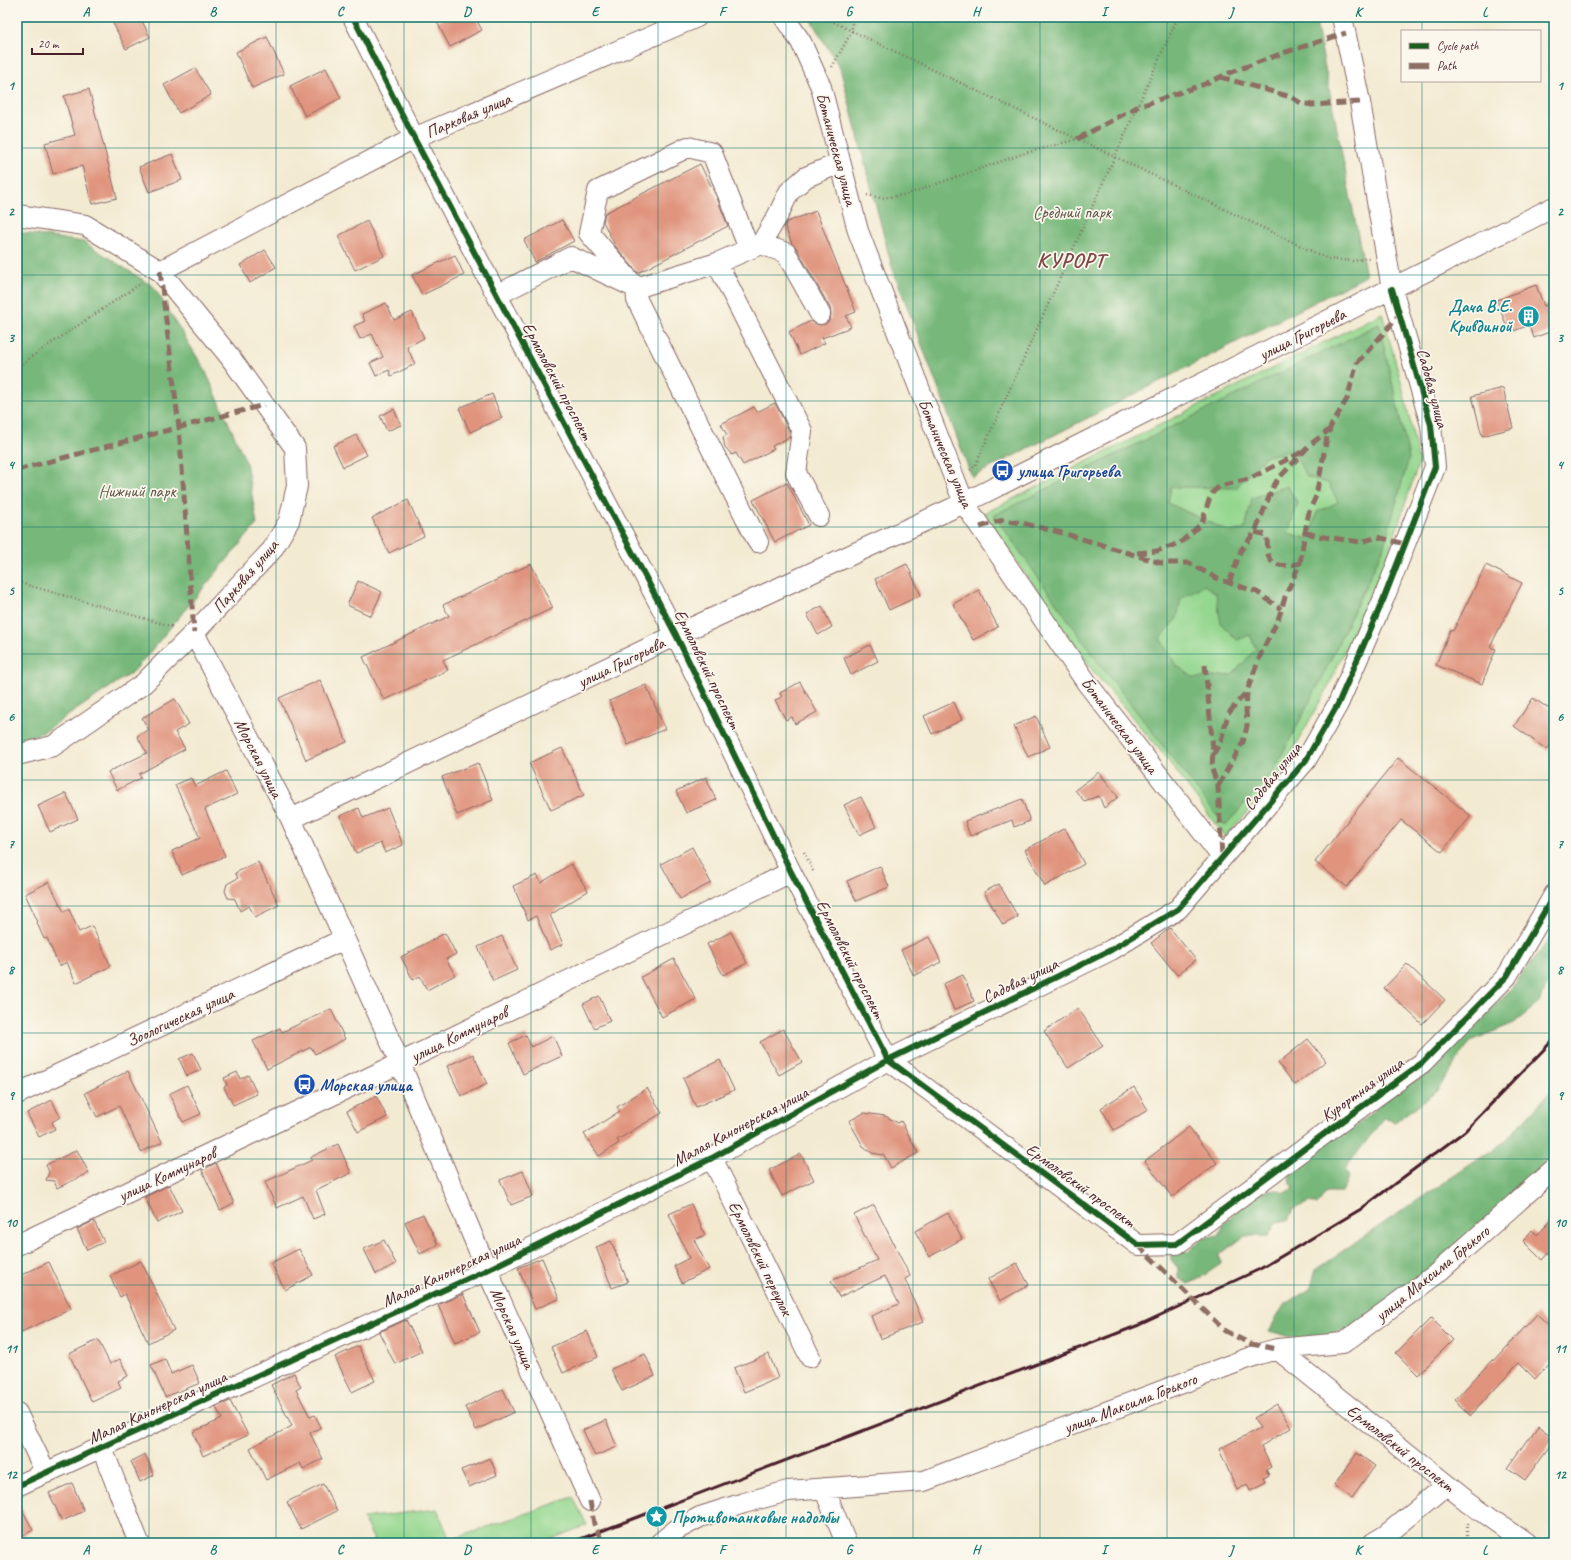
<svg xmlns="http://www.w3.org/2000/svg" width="1571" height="1560" viewBox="0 0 1571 1560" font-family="Caveat,sans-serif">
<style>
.green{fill:#94d78f;stroke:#6f7b5d}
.forest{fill:#77b87a;stroke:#606c52;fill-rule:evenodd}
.building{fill:#e0947e}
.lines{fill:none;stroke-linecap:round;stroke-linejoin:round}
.minor-casing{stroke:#856665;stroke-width:22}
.path{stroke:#856665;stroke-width:2.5;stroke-dasharray:1 3;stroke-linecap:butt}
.minor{stroke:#fff;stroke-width:20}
.rail{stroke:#4a1f2b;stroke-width:3}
.quiet{stroke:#8d6e63;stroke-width:5;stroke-dasharray:10 5;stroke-linecap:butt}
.cycleway-casing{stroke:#fbf7ec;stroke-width:8}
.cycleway{stroke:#1b5e20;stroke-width:6}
.grid{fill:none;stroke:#0f766e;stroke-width:1;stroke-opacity:0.55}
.labels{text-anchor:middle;stroke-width:3.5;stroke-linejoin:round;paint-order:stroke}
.street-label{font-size:17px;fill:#4a1f2b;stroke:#fbf7ec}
.park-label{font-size:17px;fill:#605649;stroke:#fbf7ec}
.culture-label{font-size:17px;font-weight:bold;fill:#0d838f;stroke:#fbf7ec;text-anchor:end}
.transit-label{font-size:17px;font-weight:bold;fill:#164399;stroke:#fbf7ec;text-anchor:start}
.district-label{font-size:21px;font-weight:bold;letter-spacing:1px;fill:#7e4848;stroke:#fbf7ec}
.neatline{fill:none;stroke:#0f766e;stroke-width:1.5}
.grid-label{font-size:13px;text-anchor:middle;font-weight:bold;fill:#0f766e}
</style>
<rect width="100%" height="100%" fill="#fbf7ec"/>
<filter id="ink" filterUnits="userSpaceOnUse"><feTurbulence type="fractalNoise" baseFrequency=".025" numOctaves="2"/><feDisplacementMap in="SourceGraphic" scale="8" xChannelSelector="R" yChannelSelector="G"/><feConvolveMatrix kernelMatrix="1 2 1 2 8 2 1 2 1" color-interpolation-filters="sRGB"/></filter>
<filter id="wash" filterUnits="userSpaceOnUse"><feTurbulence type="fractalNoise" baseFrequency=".012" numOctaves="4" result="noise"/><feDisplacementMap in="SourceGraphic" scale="16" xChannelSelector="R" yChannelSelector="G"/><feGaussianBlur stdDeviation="0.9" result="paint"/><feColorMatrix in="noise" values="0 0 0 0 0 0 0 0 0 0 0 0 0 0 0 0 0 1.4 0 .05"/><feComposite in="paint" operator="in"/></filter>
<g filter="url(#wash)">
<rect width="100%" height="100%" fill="#f3ead2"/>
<path class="green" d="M1382,313L1402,385L1419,462L1388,556L1328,687L1277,779L1225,837L1164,755L1093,671L983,514Z
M573,1497L587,1525L541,1543H369L374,1540L363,1518L437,1509L450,1540Z"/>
<path class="forest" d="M809,17H1315L1366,276L972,477L892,267L840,68Z
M17,232L84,242L154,287L205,370L246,462L257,524L134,671L42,733L17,741Z
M1379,324L1409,458L1383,549L1321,680L1273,772L1225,826L1098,662L994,515ZM1292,450L1307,477L1328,483L1338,502L1317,512L1309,539L1288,533L1298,503L1287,486L1252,498L1245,529L1230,532L1168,503L1171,487L1236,488L1265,457ZM1204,585L1216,593L1221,624L1237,640L1250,635L1256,649L1232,675L1194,678L1176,665L1160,638L1177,618L1181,598Z
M1554,933V968L1539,1003L1514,1023L1471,1041L1437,1091L1395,1122L1384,1118L1345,1169L1349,1177L1342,1192H1326L1317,1205L1310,1202L1293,1209L1288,1220L1276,1222L1268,1236H1245L1220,1254L1221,1264L1197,1280L1188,1284L1178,1278V1268L1171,1260L1173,1252L1179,1248L1187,1253L1202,1238L1220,1235L1224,1223L1256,1192L1277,1190L1284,1193L1294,1188L1289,1179L1293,1162L1325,1140L1348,1133L1400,1088L1421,1078L1510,990Z
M1554,1088V1163L1432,1271L1351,1330L1299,1339L1269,1331L1284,1305L1310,1289L1316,1269L1504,1142Z
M631,1537L645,1541L646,1543H617Z"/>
<g id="blocks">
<path class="building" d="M110,17H140L150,37L126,49Z
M447,17H475L482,30L450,47L437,22Z
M267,37L284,74L252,88L236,52Z
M195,68L211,95L179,113L164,85Z
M326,68L341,98L305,116L290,86Z
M89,89L117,198L92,204L82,166L53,174L45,143L75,135L64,96Z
M172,154L182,180L149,192L139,167Z
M700,164L717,198L728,226L638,273L616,247L603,222L605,213Z
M816,211L856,312L846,316L851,327L822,338L825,343L800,355L789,332L811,321L819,325L825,324L830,320L831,314L830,308L796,247L792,244L785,226L787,222Z
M562,220L574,241L535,262L524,240Z
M367,221L384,256L355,270L338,236Z
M265,250L276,267L250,283L240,265Z
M455,255L464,275L422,295L412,275Z
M1536,285L1544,306L1554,302V330L1534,338L1529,325L1509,333L1497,300Z
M386,303L394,320L412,312L424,338L407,347L415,364L391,376L389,370L376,376L370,363L383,357L372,334L360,339L354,326L365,321L362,314Z
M1503,388L1513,428L1482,436L1472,396Z
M492,394L502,418L470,432L459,408Z
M775,403L790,433V437L772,446L774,449L743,465L736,453L732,455L725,447L723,437L727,435L721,424L754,407L757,412Z
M394,409L401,425L387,431L380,416Z
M356,435L367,455L343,467L333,446Z
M787,483L809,525L775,542L753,500Z
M408,500L424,536L389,553L372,518Z
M531,564L553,608L443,660L448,670L384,700L363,657L449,616L443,605Z
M907,564L921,595L889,610L875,579Z
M1486,565L1522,583L1490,647L1496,649L1482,684L1436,665L1450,630L1453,631Z
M358,581L382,592L371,616L347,605Z
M979,590L998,627L973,640L953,604Z
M822,606L832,627L818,635L807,614Z
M870,645L878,661L851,675L844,658Z
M320,680L347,742L306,760L279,698Z
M800,682L817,712L795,724L792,717L786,720L775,700L782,697L780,693Z
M646,685L665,729L628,745L609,701Z
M1533,698L1554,712V740L1547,750L1514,726Z
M175,699L189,724L175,732L185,749L139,774L141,778L117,790L108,772L147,753L137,736L149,730L142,718Z
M954,702L962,720L932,734L924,716Z
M1036,716L1050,747L1028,757L1014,726Z
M562,748L584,795L551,810L529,763Z
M1398,758L1471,816L1442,852L1401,820L1347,887L1315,862Z
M478,763L493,800L457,815L442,777Z
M226,771L237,794L205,809L225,856L182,875L172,851L200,838L175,785L191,778L195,786Z
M1099,772L1118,797L1104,808L1099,796L1084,801L1075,790Z
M706,777L716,800L686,813L676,791Z
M66,793L78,819L50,832L38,806Z
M861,797L876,827L859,835L844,805Z
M1022,799L1030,821L1014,827L1012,820L970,836L965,821Z
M359,808L363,818L388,808L403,845L385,853L381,843L356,853L340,816Z
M1065,828L1084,864L1045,886L1025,850Z
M692,847L711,883L680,899L661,864Z
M258,862L279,905L255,917L249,906L240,911L235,899L228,898L225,891L227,884L238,878L235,873Z
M571,864L588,891L550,915L563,944L550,950L536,916L528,920L513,886L537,875L541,883Z
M880,866L889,887L856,901L847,881Z
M49,882L64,912L69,909L79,932L92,926L111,966L76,983L67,962L59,966L47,938L44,939L37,923L38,922L25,894Z
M999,884L1018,917L1003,925L984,892Z
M1170,928L1196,960L1177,975L1151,943Z
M731,932L747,963L723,975L707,944Z
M445,933L456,954L446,959L455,975L427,990L420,976L413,980L401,957Z
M502,936L517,970L493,981L478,947Z
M929,937L941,962L914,976L901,950Z
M674,959L696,999L662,1017L641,977Z
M1407,964L1445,1000L1422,1024L1384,988Z
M963,975L974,1001L954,1010L943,984Z
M599,996L610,1021L594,1028L583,1004Z
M1078,1008L1103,1046L1068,1068L1044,1031Z
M331,1009L345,1039L315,1054L311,1047L267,1069L253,1041L280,1028L282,1032Z
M783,1029L802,1062L779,1075L760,1042Z
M526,1035L531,1047L553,1036L562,1056L523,1074L509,1043Z
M1308,1039L1326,1061L1295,1085L1278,1063Z
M193,1053L201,1070L187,1076L179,1059Z
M473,1054L487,1084L461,1096L447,1066Z
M720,1060L734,1090L696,1107L683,1078Z
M128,1071L162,1142L141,1152L119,1106L97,1117L85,1093Z
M237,1072L240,1079L248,1075L257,1094L233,1105L224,1087L227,1085L224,1078Z
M187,1085L201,1114L183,1122L169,1094Z
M1134,1087L1148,1110L1114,1130L1101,1108Z
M647,1088L662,1113L617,1140L619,1143L599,1156L584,1134L620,1111L617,1107Z
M376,1096L387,1117L358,1132L347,1111Z
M52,1100L60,1117L52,1122L55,1129L39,1137L27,1113Z
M864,1113L885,1116L898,1123L901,1121L918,1153L891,1168L884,1155L872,1153L863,1146L849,1121Z
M1189,1127L1217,1163L1172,1197L1145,1161Z
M338,1144L351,1173L316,1190L325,1214L313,1219L303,1196L277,1208L265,1182L312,1160L311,1157Z
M77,1150L89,1173L57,1188L54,1181L46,1180L49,1172L46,1165Z
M801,1154L814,1180L782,1196L769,1170Z
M216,1163L234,1203L220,1210L202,1170Z
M523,1171L533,1196L511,1205L500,1180Z
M169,1185L182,1211L157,1223L145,1197Z
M691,1204L705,1235L694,1240L709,1269L682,1283L674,1266L689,1258L669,1214Z
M874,1205L910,1276L905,1279L923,1322L880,1339L871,1316L899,1304L885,1276L839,1297L831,1281L877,1260L854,1215Z
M948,1213L962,1239L929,1257L915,1231Z
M423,1214L438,1245L420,1254L405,1222Z
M1554,1218V1247L1542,1260L1523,1241L1532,1230L1537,1235Z
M94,1221L104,1242L87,1250L77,1229Z
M384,1240L396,1264L376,1274L364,1249Z
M611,1241L628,1282L612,1288L596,1247Z
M299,1249L313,1275L285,1290L271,1263Z
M542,1258L559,1299L535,1309L518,1268Z
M141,1261L174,1330L148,1343L125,1294L120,1297L110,1276Z
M49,1262L71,1309L17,1334V1277Z
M1017,1263L1029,1285L1000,1301L988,1279Z
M463,1294L480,1332L455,1343L438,1305Z
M1537,1314L1554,1330V1358L1535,1379L1519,1363L1471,1415L1455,1400L1493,1359L1494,1361Z
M1431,1318L1453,1340L1418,1375L1396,1353Z
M406,1320L422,1351L395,1364L379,1332Z
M587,1331L598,1357L563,1373L551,1347Z
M98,1340L110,1364L120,1359L128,1376L118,1381L121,1388L92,1402L69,1354Z
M358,1346L375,1381L352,1392L335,1357Z
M645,1354L655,1376L622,1391L611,1369Z
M769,1354L778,1378L744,1392L734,1368Z
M165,1359L171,1374L192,1365L200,1383L165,1397L151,1365Z
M294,1373L301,1387L296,1390L310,1417L315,1415L321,1427L310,1433L323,1459L303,1469L300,1463L266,1480L250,1448L292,1426L271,1385Z
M503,1389L514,1412L476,1430L465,1407Z
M230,1401L248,1435L203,1456L193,1432L222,1419L216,1407Z
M1277,1404L1291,1428L1261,1446L1271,1467L1266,1470L1269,1475L1264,1478L1266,1483L1250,1491L1247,1484L1237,1490L1219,1449L1260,1428L1254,1418Z
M606,1420L617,1447L595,1456L583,1430Z
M1538,1426L1554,1438V1440L1525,1480L1508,1468Z
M1357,1453L1375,1466L1352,1498L1334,1485Z
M145,1454L154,1475L140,1482L131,1461Z
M490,1458L497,1475L469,1487L461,1470Z
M72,1483L84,1511L62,1521L49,1493Z
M323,1484L337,1511L301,1529L287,1502Z
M17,1500L33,1530L17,1539Z"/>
</g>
</g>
<g filter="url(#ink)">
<use href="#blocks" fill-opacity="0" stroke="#856665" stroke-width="1"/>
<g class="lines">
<defs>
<path id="minor" d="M353,17L414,138L676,635L791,872L888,1060L1138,1245L1177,1244L1328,1131L1422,1063L1507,976L1554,895
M784,17L801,42L821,87L858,231L964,503L1087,683L1222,857
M17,215L85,225L160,271L230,357L295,448L297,486L289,521L272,550L194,633L143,684L53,746L17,755
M761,244L778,215L789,192L806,177L840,163
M749,249L712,153L688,147L598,191L589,233L636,288L637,300L758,542
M717,263L802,431L796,473L819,516
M160,271L414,138L697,17
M497,295L571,257L636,288L717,263L761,244L786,253L820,314
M194,633L291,819L400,1063L487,1270L590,1501
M291,819L676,635L964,503L1554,207
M17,1094L344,939
M712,1158L810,1357
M17,1245L400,1063L791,872
M1277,1349L1467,1501L1526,1543
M17,1413L46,1473
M102,1448L139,1543
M17,1486L487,1270L712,1158L888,1060L1111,950L1178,909L1306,760L1338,704L1384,598L1435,467L1431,425L1392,289L1360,102L1342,17
M824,1488L846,1543
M660,1543L676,1530L700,1517L744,1503L788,1491L924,1481L1259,1354L1277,1349L1343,1343L1435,1275L1554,1169
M1373,1543L1386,1535L1447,1485"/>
</defs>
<use href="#minor" class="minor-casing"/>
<path class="path" d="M823,17L1328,259L1353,261L1369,258
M832,67L852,31V17
M867,195L881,198L905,195L1022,154L1077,139
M17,370L31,357L143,282
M970,470L975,466L1178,17
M17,582L174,627
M804,852L813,871
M1468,1523V1543"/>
<use href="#minor" class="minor"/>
<path class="rail" d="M570,1543L1139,1325L1260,1269L1361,1209L1465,1131L1554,1039"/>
<path class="quiet" d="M1220,77L1291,97L1301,103L1312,105L1360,102
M1077,139L1137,107L1205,84L1229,73L1283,53L1346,33
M160,271L179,427L194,633
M17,470L264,405
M980,527L1003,520L1022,523L1066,534L1161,563H1189L1218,579L1257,592L1281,609
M1255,532L1266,535C1268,541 1267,547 1268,554C1270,569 1290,566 1300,563
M1305,532L1317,536L1361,542L1378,537L1405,544
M1137,553L1157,551L1180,543L1202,523L1209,500L1213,492L1220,486L1249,479L1304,451
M1229,583L1241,550L1255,532L1273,487L1278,479L1311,444L1329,430
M1205,665L1213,750L1212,769L1218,786L1222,857
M1213,755L1221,741L1228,714L1247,691
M1218,786L1243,742L1247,726L1246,710L1247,691L1262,651L1278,620L1285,597L1300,563L1305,532L1309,512L1316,496L1327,437L1331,426L1347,399L1357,363L1390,326L1399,314
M1138,1245L1225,1331L1251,1344L1277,1349
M590,1501L594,1524L603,1543"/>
<defs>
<path id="cycleway" d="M353,17L414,138L676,635L791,872L888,1060L1138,1245L1177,1244L1328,1131L1422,1063L1507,976L1554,895
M17,1486L487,1270L712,1158L888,1060L1111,950L1178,909L1306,760L1338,704L1384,598L1435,467L1431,425L1392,289"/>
</defs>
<use href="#cycleway" class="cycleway-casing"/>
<use href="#cycleway" class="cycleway"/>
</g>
</g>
<path class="grid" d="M149,17V1543M276,17V1543M404,17V1543M531,17V1543M658,17V1543M786,17V1543M913,17V1543M1040,17V1543M1167,17V1543M1294,17V1543M1422,17V31M1422,81V1543M17,148H1554M17,275H1554M17,401H1554M17,527H1554M17,654H1554M17,780H1554M17,906H1554M17,1033H1554M17,1159H1554M17,1285H1554M17,1412H1554"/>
<defs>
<symbol id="building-disc" viewBox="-11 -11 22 22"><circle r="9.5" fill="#0f9aa8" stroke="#fbf7ec"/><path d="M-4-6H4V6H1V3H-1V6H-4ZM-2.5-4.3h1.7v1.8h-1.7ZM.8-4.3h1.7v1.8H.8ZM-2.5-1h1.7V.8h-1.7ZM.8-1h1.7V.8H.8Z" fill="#fff"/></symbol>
<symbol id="bus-disc" viewBox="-11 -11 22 22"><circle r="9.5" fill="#1a4fb4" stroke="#fbf7ec"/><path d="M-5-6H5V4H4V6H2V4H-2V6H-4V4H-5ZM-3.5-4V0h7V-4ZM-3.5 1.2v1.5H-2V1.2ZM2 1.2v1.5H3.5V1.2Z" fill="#fff"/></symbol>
<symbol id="sight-disc" viewBox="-11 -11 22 22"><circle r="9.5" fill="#0f9aa8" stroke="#fbf7ec"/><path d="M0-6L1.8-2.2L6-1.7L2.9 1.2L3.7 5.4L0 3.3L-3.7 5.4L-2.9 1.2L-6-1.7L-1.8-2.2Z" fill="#fff"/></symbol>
</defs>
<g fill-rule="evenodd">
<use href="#building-disc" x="1516" y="304" width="25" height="25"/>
<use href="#bus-disc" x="990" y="458" width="25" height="25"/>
<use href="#bus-disc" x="292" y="1072" width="25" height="25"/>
<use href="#sight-disc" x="644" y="1504" width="25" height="25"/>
</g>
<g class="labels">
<g class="street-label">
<text transform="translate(468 115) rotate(-23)" y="6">Парковая улица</text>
<text transform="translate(837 149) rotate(75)" y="6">Ботаническая улица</text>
<text transform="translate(1302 334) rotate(-27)" y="6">улица Григорьева</text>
<text transform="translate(558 381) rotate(62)" y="6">Ермоловский проспект</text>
<text transform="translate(1433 388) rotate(75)" y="6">Садовая улица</text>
<text transform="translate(946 453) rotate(67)" y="6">Ботаническая улица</text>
<text transform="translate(245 576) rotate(-49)" y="6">Парковая улица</text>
<text transform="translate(621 662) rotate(-26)" y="6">улица Григорьева</text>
<text transform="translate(708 669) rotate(64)" y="6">Ермоловский проспект</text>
<text transform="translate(1120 725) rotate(53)" y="6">Ботаническая улица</text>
<text transform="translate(259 758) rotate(63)" y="6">Морская улица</text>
<text transform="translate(1272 776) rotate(-51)" y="6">Садовая улица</text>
<text transform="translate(851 959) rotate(63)" y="6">Ермоловский проспект</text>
<text transform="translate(1020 980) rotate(-26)" y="6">Садовая улица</text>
<text transform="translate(180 1017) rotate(-25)" y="6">Зоологическая улица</text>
<text transform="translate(459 1034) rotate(-26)" y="6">улица Коммунаров</text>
<text transform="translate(1362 1089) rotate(-36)" y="6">Курортная улица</text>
<text transform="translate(740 1126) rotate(-28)" y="6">Малая Канонерская улица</text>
<text transform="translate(167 1174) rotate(-25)" y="6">улица Коммунаров</text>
<text transform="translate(1081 1185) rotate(36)" y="6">Ермоловский проспект</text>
<text transform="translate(761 1258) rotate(64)" y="6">Ермоловский переулок</text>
<text transform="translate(451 1270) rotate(-25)" y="6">Малая Канонерская улица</text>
<text transform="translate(1432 1273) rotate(-39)" y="6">улица Максима Горького</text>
<text transform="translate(513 1328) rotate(66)" y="6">Морская улица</text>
<text transform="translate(1130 1403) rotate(-21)" y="6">улица Максима Горького</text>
<text transform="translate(157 1407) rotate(-25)" y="6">Малая Канонерская улица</text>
<text transform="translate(1401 1448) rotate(38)" y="6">Ермоловский проспект</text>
</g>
<g class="park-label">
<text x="1072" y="218">Средний парк</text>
<text x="137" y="497">Нижний парк</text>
</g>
<g class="culture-label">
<text x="1512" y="312">Дача В.Е.<tspan x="1512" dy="20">Кривдиной</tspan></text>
<text x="672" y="1523" text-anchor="start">Противотанковые надолбы</text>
</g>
<g class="transit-label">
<text x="1018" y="477">улица Григорьева</text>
<text x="320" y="1091">Морская улица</text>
</g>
<g class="district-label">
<text x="1071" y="267">КУРОРТ</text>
</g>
</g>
<rect width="1571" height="1560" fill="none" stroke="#fbf7ec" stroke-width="44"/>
<rect x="1401" y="30" width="140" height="52" fill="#fbf7ec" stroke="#b4a19f"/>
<rect x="1409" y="43" width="20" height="6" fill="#1b5e20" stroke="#b4a19f"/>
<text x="1437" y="50" font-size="12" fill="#4a1f2b">Cycle path</text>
<rect x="1409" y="63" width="20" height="6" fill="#8d6e63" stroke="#b4a19f"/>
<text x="1437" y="70" font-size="12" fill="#4a1f2b">Path</text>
<path d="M32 48v6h51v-6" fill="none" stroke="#4a1f2b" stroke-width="2"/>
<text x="38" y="48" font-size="12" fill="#4a1f2b" stroke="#fbf7ec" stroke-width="3" paint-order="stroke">20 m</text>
<rect x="22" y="22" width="1527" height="1516" class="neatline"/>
<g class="grid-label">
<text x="86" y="16">A</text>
<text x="213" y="16">B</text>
<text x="340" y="16">C</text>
<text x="467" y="16">D</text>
<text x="595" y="16">E</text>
<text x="722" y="16">F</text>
<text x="849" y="16">G</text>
<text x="976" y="16">H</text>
<text x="1104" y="16">I</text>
<text x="1231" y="16">J</text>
<text x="1358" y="16">K</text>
<text x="1485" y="16">L</text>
<text x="11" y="90">1</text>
<text x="1560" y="90">1</text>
<text x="11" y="216">2</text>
<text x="1560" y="216">2</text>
<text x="11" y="342">3</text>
<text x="1560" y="342">3</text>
<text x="11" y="469">4</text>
<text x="1560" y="469">4</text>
<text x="11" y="595">5</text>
<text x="1560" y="595">5</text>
<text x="11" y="721">6</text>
<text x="1560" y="721">6</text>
<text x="11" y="848">7</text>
<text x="1560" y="848">7</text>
<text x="11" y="974">8</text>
<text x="1560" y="974">8</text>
<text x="11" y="1100">9</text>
<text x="1560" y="1100">9</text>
<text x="11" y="1227">10</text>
<text x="1560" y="1227">10</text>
<text x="11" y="1353">11</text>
<text x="1560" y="1353">11</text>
<text x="11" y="1479">12</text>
<text x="1560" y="1479">12</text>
<text x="86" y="1554">A</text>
<text x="213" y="1554">B</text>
<text x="340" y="1554">C</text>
<text x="467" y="1554">D</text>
<text x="595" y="1554">E</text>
<text x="722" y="1554">F</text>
<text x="849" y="1554">G</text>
<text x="976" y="1554">H</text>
<text x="1104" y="1554">I</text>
<text x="1231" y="1554">J</text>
<text x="1358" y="1554">K</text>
<text x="1485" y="1554">L</text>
</g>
</svg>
